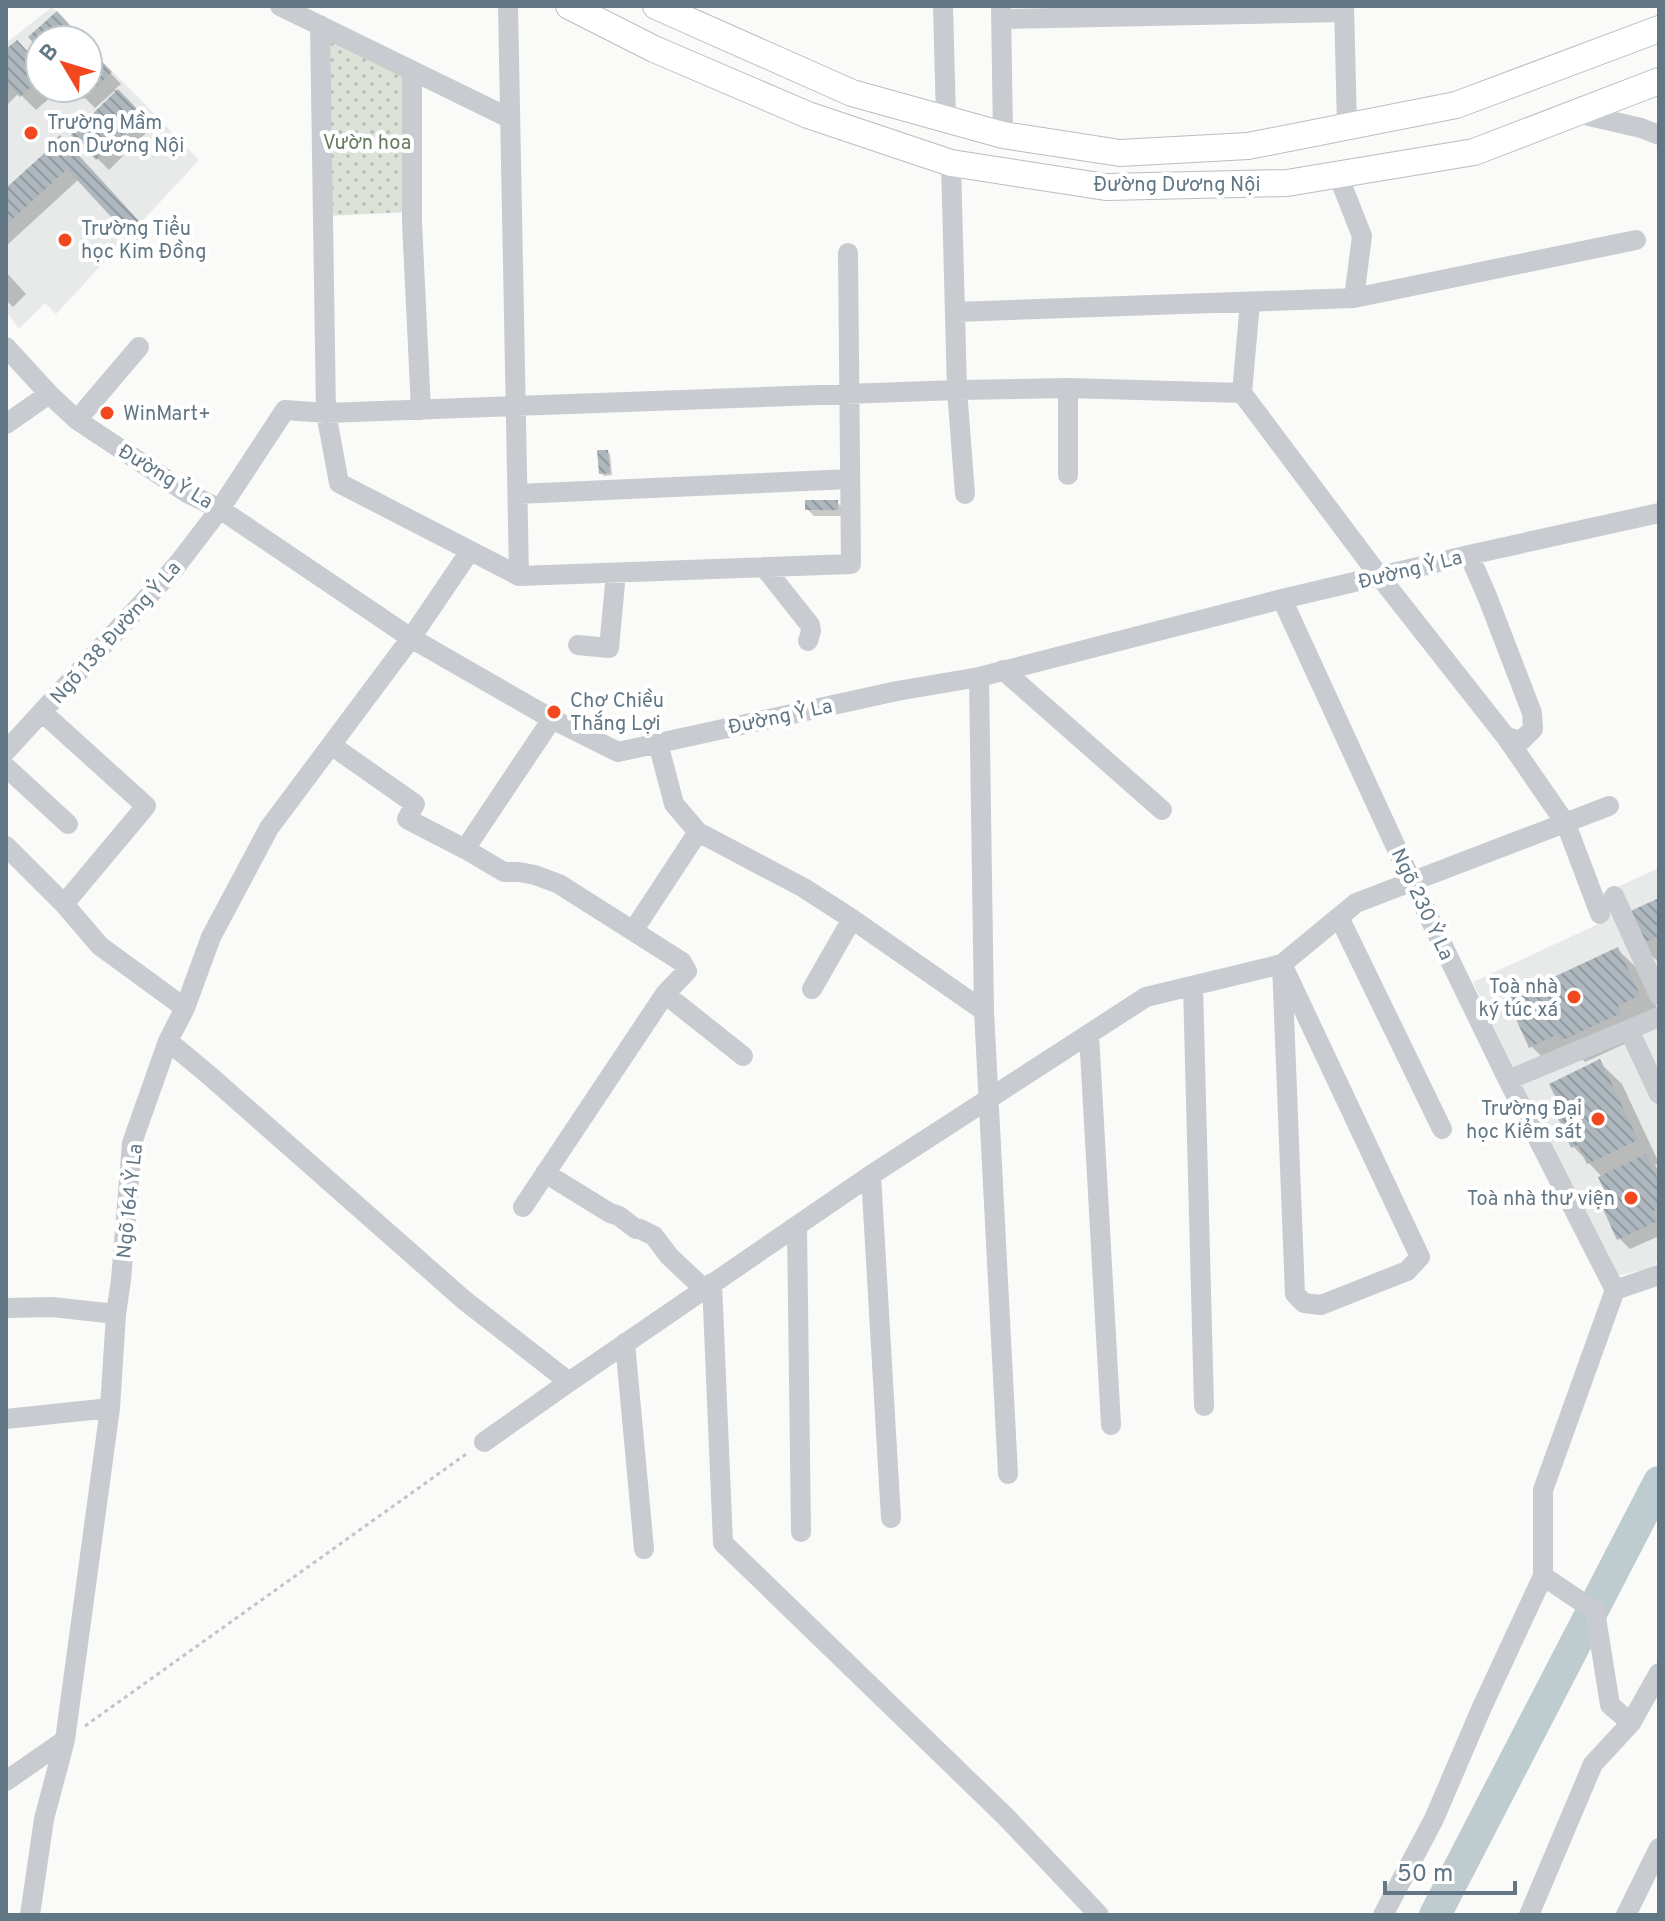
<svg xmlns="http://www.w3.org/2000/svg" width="1665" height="1921" viewBox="0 0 1665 1921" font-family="Overpass,sans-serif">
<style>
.built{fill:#e8e9e9}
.park{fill:url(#park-dots)}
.shadow{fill:#0003}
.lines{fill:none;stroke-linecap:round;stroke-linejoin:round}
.river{stroke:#becbcf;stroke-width:32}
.building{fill:url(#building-back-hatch)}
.major-casing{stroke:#b8bec2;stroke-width:28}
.path{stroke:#c1c4c6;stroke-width:3;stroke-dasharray:4 4;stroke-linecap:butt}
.minor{stroke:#c8ccd0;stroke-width:20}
.major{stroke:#fff;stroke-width:26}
.poi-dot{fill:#f24820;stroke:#fff;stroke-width:3}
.labels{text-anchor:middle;stroke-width:8;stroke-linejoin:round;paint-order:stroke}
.poi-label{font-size:20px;fill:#627785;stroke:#fff;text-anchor:start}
.park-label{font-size:20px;fill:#687c62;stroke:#fff}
.street-label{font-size:20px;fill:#627785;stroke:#fff}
</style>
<defs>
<pattern id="park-dots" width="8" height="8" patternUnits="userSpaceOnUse" patternTransform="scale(2)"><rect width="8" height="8" fill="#dce2d8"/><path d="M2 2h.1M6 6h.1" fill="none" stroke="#b6bcb5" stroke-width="1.8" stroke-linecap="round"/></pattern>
<pattern id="building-back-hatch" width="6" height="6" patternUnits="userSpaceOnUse" patternTransform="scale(2)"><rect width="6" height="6" fill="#adb7bd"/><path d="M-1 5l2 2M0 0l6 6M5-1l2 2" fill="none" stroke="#909a9f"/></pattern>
</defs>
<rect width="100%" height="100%" fill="#fafaf8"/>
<path class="built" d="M52,7L83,40H40V88H88V46L199,160L56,314L45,303L19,329L6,311V43Z
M1659,868V1256L1654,1268L1611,1277L1473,982L1609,919L1597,896Z"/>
<path class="park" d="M321,27L411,72V212L324,216Z"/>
<path class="shadow" d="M89,51L121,84L115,89L152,127L109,170L74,135L116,93L114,91L95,108L75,88H88Z
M6,52L40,67V88L60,89L36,110L19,93L6,106Z
M67,146L149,233L138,242L79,179L6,246V191Z
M6,272L26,294L13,307L6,300Z
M607,452L610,454L612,475L604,476L601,473Z
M837,502L844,509V516H814L807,509Z
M1659,900V963L1640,944Z
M1618,950L1641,972L1659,1013L1639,1028L1642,1036L1585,1062L1580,1057L1554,1069L1531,1046Z
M1599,1062L1622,1084L1659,1163L1655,1165L1659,1172V1236L1630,1249L1619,1238L1610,1197L1602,1177L1573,1146L1561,1105Z"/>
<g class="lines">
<path class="river" d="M1435,1915L1659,1482"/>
</g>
<path class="building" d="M57,11L78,34L73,40H40V50L28,37Z
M17,40L40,65V79L20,97L6,82V49Z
M88,47L112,72L83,99L72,88H88Z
M118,89L143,115L96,160L71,135Z
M60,135L139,221L126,233L67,169L6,225V188L49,149L47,147Z
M597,450H608L610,473L599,474Z
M805,500H838V510H805Z
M1659,898V936L1638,945L1624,914Z
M1618,947L1640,995L1618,1006L1621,1013L1561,1041L1558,1034L1529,1048L1507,999Z
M1600,1059L1638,1140L1587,1164L1578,1145L1571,1148L1553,1107L1559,1104L1549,1084Z
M1646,1154L1659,1182V1209L1653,1211L1658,1221L1617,1240L1599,1200L1607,1196L1598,1177Z"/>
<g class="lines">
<defs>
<path id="major" d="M569,6L654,49L808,115L951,163L1106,187L1287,183L1474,152L1659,81
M656,6L852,93L1003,135L1120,153L1248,146L1456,105L1659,29"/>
</defs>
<use href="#major" class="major-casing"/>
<path class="path" d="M85,1726L469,1452"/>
<path class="minor" d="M280,6L509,118
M508,6L519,576
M943,6L946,119
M1344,6L1347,126
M1001,7L1003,135
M1001,19L1344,12
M320,25L326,413L339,483L519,576L851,564L848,253
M412,71V222L421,410
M1576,113L1641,128L1659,135
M951,163L957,390L965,494
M1338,175L1362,236L1354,298
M1250,302L1242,393L1380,577L1506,737L1566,824L1600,914
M955,312L1354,298L1636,240
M6,347L49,394L77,420L187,493L220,509L411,638L552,719L618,752L897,691L979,677L1282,599L1469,555L1659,513
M77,420L139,347
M6,424L49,394
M1068,475V388
M518,494L850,479
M1469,555L1487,596L1532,713L1533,729L1521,741L1506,737
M764,567L810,625L811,631L808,641
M1282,599L1412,882L1508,1080L1615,1290
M578,645L609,648L616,573
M1003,670L1162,810
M979,677L984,1011L1008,1474
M42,712L146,806L64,904
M658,743L674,804L698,832L804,888L852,919L984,1011
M331,745L415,804L407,819L465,849L552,719
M6,751L177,565L220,509L285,410L326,413L957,390L1068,388L1242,393
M6,767L68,824
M6,846L64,904L100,946L185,1008
M465,849L504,872H519L535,875L559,884L682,962L687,971L665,994L523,1207
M1614,896L1659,995
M1339,917L1442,1129
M633,931L698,832
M1282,964L1420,1257L1407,1271L1321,1305L1304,1303L1295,1294Z
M1193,986L1204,1406
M812,989L852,919
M665,994L743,1056
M1629,1030L1659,1094
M1089,1034L1111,1425
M168,1041L210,1076L464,1300L569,1382
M1508,1080L1659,1017
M545,1173L610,1213L619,1216L636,1229H640L654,1236L669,1256L704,1289
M871,1175L891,1518
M797,1226L801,1532
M712,1283L723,1543L1006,1817L1099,1915
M1615,1290L1659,1275
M6,1308L52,1307L116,1314
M625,1343L644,1549
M6,1419L110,1408
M484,1442L569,1382L871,1175L1146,997L1282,964L1356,903L1609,806
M1543,1576L1595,1611L1610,1705L1631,1723
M6,1781L65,1740
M30,1915L44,1819L65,1740L110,1408L116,1314L121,1280L132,1143L168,1041L185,1008L211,937L269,828L411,638L470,551
M1383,1915L1434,1819L1482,1707L1543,1576V1490L1615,1290
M1529,1915L1593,1764L1631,1723L1659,1673
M1626,1915L1659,1848"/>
<use href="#major" class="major"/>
</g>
<g class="poi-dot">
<circle cx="31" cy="133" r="8"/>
<circle cx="65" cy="240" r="8"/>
<circle cx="107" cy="413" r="8"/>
<circle cx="554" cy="712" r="8"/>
<circle cx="1574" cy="997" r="8"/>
<circle cx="1598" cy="1119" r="8"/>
<circle cx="1631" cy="1198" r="8"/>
</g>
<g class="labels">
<g class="poi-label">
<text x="47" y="129">Trường Mầm<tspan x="47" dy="23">non Dương Nội</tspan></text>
<text x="81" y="235">Trường Tiểu<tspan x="81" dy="23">học Kim Đồng</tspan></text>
<text x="123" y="420">WinMart+</text>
<text x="570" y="707">Chợ Chiều<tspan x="570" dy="23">Thắng Lợi</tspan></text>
<text x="1558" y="993" text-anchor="end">Toà nhà<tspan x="1558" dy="23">ký túc xá</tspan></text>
<text x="1582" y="1115" text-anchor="end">Trường Đại<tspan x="1582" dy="23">học Kiểm sát</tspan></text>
<text x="1615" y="1205" text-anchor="end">Toà nhà thư viện</text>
</g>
<g class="park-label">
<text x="367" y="149">Vườn hoa</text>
</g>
<g class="street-label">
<text x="1177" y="191">Đường Dương Nội</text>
<text transform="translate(166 476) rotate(31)" y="7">Đường Ỷ La</text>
<text transform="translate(1410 569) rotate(-14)" y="7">Đường Ỷ La</text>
<text transform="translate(115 632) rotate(-48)" y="7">Ngõ 138 Đường Ỷ La</text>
<text transform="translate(780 716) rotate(-12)" y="7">Đường Ỷ La</text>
<text transform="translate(1423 904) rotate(65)" y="7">Ngõ 230 Ỷ La</text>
<text transform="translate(129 1201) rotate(-84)" y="7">Ngõ 164 Ỷ La</text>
</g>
</g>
<rect width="1665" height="1921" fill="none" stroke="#627785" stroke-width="16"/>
<g transform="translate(64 64) rotate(308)"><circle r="38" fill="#ffffff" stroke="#c0c9ce" stroke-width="2"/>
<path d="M0-6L14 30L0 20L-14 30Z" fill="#f24820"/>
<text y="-12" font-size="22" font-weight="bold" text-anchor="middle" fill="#627785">B</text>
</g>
<path d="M1385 1881v12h130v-12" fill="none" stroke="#627785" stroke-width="4"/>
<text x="1397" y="1881" font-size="24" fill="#627785" stroke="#ffffff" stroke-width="6" paint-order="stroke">50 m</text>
</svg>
